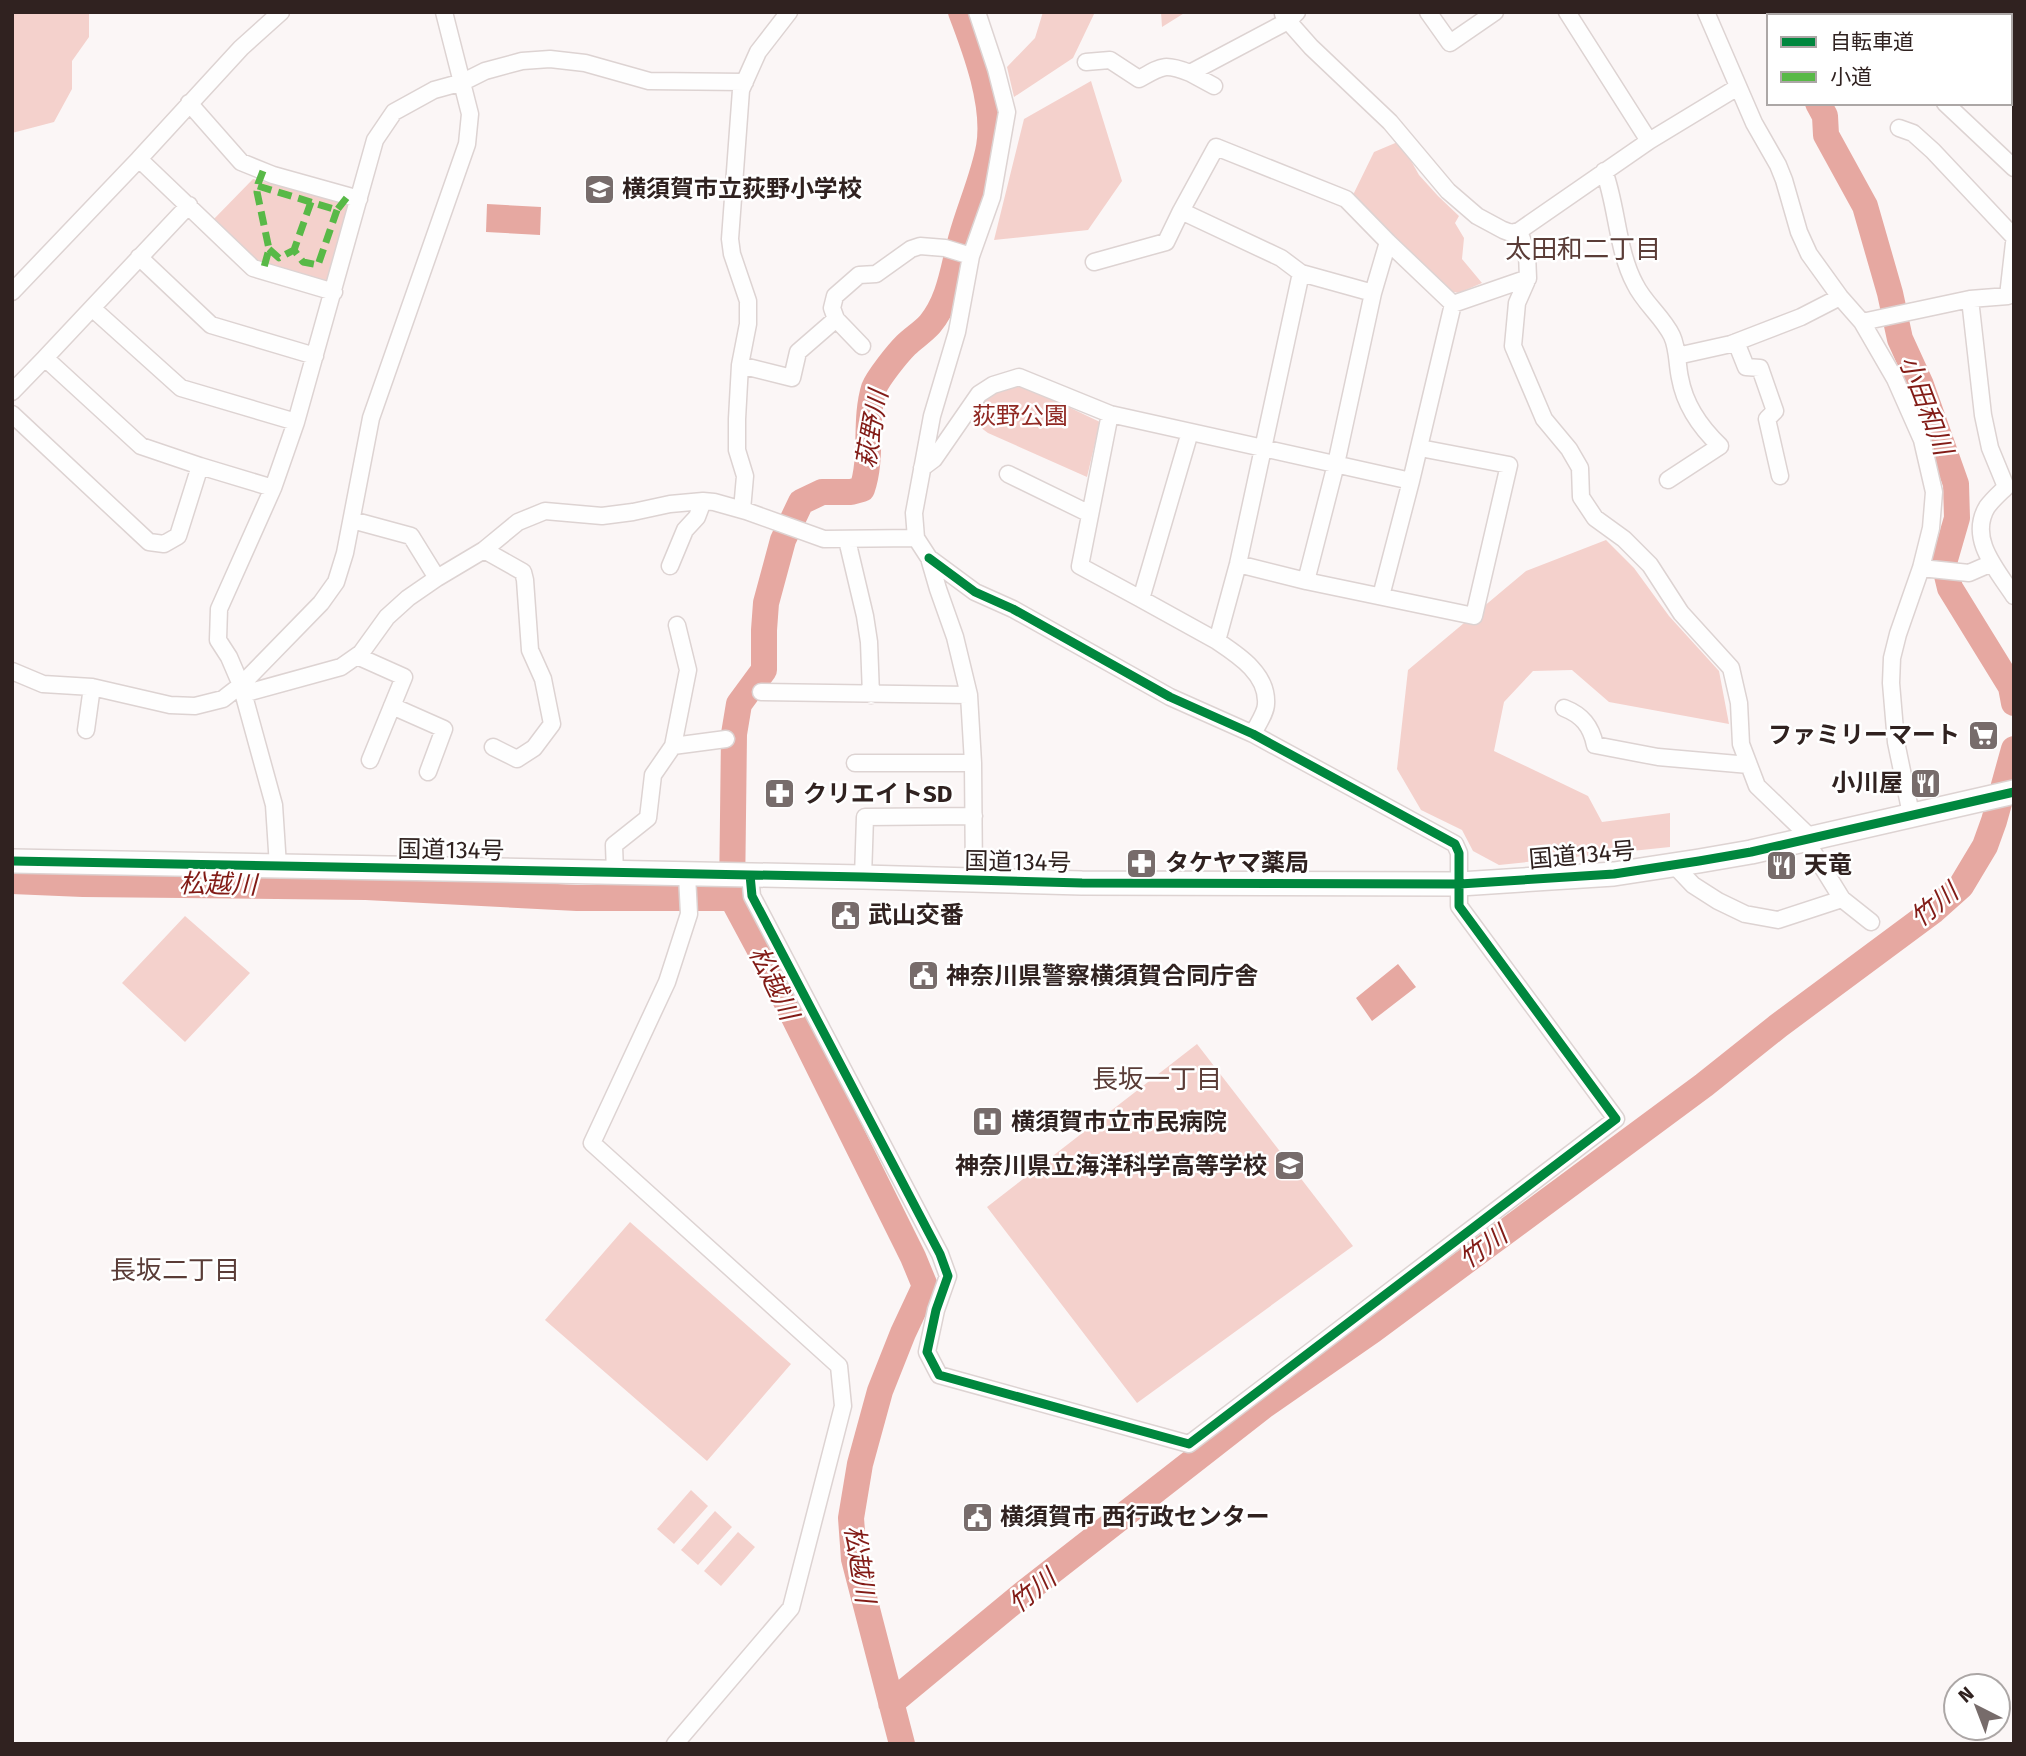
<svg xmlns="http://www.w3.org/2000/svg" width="2026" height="1756" viewBox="0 0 2026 1756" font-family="'Fira Sans','Noto Sans JP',sans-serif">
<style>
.green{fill:#f4d1cc}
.water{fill:#e6a8a1}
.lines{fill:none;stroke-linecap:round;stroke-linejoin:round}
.river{stroke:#e6a8a1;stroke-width:26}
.minor-casing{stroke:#ddd3d2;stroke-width:19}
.highway-casing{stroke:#ddd3d2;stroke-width:26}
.minor{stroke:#fefefe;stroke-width:16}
.highway{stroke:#fefefe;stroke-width:23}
.quiet{stroke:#58b947;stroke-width:7;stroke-dasharray:14 7;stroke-linecap:butt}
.cycleway-casing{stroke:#fff;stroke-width:13}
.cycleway{stroke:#00873e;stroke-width:9}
.labels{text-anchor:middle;stroke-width:5;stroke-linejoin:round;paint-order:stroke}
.poi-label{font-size:24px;font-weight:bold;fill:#302220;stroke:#fff;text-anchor:start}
.park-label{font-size:24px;fill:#902923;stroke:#fff}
.street-label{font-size:24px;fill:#302220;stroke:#fff}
.neighbourhood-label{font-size:26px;fill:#5a3c37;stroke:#fff}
.water-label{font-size:26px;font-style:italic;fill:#821b16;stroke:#fff}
</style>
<rect width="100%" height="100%" fill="#fbf6f6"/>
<path class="green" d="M12,12H89V37L72,61V89L54,122L12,133Z
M1043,12H1095L1073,58L1014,97L1007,67L1035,38Z
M1161,12H1186L1162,27Z
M1091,81L1122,181L1088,230L994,240L1024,119Z
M1400,141L1419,175L1438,196L1459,216L1455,223L1464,238L1462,259L1482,283L1459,293L1448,291L1352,197L1374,152Z
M253,179L352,205L328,283L256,260L212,221Z
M1020,384L1100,422L1087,477L988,433L969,419L983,398L998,390Z
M1606,540L1634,568L1669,616L1719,671L1729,724L1609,702L1572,670L1533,671L1504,702L1494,751L1588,796L1602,822L1670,813V847L1499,865L1473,851L1462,830L1421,810L1397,769L1408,670L1526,571Z
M185,916L250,973L185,1042L122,983Z
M1197,1044L1353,1246L1137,1403L987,1207Z
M630,1222L791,1364L707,1461L545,1320Z
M691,1490L708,1506L674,1544L657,1529Z
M715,1511L732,1527L698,1565L681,1550Z
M738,1532L755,1547L721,1586L704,1571Z"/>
<path class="water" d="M487,204L541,207L540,235L486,232Z
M1398,964L1416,987L1372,1021L1356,998Z"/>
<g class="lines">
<path class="river" d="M1796,12L1797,16
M1818,103L1825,116L1826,135L1865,206L1890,293L1900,339L1921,385L1956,484L1957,518L1944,563L1950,588L2011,687L2014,703
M12,881L83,884L366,887L577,898H732L769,967L913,1257L925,1286L903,1333L880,1391L860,1464L851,1518L854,1559L902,1744
M732,898L734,734L739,704L764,670V630L766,603L783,540L801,502L822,492H851L862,489C873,457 864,421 874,388C878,378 897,354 906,345C913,338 923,332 930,324C950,300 953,268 961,239C969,209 983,179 989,147C996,105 976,51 961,12
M891,1703L1024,1593L1265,1405L1373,1330L1704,1085L1778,1026L1933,911L1961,886L1985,846L1994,821L2014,749"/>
<defs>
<path id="minor" d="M1297,12L1288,21L1311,47L1390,122L1448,191L1477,216L1503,230L1511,233L1519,231
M1428,12L1450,43L1495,12
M1567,12L1649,141
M1706,12L1754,123L1778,165L1784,180L1799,232L1809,254L1840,297L1862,322L1895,379L1922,440L1934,492L1931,528L1921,568L1898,634L1892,658L1891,683L1896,742L1911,814
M1086,62L1110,60L1139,79C1162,66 1164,63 1190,73L1288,21L1283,14
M1190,73L1214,86
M189,103L241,162L273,175L359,199
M1945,103L2014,168
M1899,128L1913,133L1933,151L2014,237
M139,159L241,48L281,12
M1604,171C1617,205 1617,251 1635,284C1644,303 1663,317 1672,336C1678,349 1677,365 1680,378C1685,406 1700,427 1720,446L1668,480
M139,257L211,325L315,356
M1094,262L1166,242L1181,211
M1301,273L1373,293
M1528,278L1517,303L1513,346L1544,419L1569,449L1580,468L1581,497L1595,518L1624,539L1650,565L1681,613L1731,668L1739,703L1741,744L1757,786L1811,838
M12,292L139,159L253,268L334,292
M1970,299L1983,415L1990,448L2006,487C2000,493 1992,500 1987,507C1968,539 1997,570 2014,596
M1453,304L1528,278L1527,253L1519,231L1649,141L1738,87
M92,308L189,205
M836,319L862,346
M1862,322L1970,299L2008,296L2014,243
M1736,342L1746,367L1760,368L1775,411L1767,419L1780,476
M1677,356L1731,344L1801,317L1840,297
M45,358L92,308L181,388L296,422
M740,365L792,378L798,352L836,319L832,308L835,296L859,275L876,274L911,249L920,246L945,248L971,256
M12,392L45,358L141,446L200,466
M12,414L149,542L164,544L178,536L200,466L273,488
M1110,414L1080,566L1141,599
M1190,432L1141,599L1217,641
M922,468L934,459L979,394L993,385L1019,377L1110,414L1411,481L1453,304
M1008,474L1090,514
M742,510L745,476L737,450V419L740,365L748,324V301L732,254L730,239L741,90L758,52L789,12
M352,520L411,536L437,578
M847,540L865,616L869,642L871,695
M484,550L523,572L525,580L530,650L543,679L552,724L534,748L517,759L493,747
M1238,564L1306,581L1474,616L1509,465L1420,448
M670,566L685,530L697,517L703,501
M1921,568L1969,573L1992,563
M1306,581L1336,464L1373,293L1388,242
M1381,596L1411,481
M357,656L404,677L370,760
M12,671L43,684L92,687L170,705L195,706L223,699L241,685L321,603L336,582L345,553L371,418L467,144L470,114L444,12
M761,692L969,695
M243,694L341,667L361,653L387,617L408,598L437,578L484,550L518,522L545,511L602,516L633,512L670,504L703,501L714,502L746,511L824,539L916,538
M392,706L444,729L428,772
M1564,708C1582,715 1591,726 1595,745L1658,757L1749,765
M86,730L92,687
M1253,734C1257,725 1266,713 1266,704C1268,674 1238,655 1217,641L1238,564L1301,273L1281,258L1181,211L1216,147L1346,199L1388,242L1453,304
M673,746L726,739
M855,763H973
M1805,839L1842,899L1871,922
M1674,865L1693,885L1718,901L1745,914L1778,920L1842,899
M278,866L274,805L241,685L229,657L218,640L219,609L273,488L296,422L375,140L394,112L434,90L463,82L485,71L522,61L550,59L585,63L649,81L745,82
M615,873L614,845L648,818L653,775L673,746L688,670L677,625
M750,875L752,896L940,1254L948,1276L936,1310L927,1352L939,1375L1189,1444L1616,1119L1459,906V853L1455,844L1253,734L1170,697L1013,609L975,592L929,558
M863,877L865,817L974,816
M974,881L973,763L969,695L955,637L938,589L929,558L916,538L914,513L932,416L957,332L971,256L992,197L1007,112L996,69L977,12
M675,1744L791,1608L843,1406L839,1366L592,1143L667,982L689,914L687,875"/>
<path id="highway" d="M12,861L863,877L1082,883L1460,884L1614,874L1699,861L1751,852L2014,792"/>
</defs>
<use href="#minor" class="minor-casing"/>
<use href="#highway" class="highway-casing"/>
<use href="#minor" class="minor"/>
<use href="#highway" class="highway"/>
<path class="quiet" d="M263,171L258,184L257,192L269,249L263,271
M258,186L337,210L348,196
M311,202L294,250L303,262L318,265L337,210
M269,249L279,258L294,250"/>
<defs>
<path id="cycleway" d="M12,861L863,877L1082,883L1460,884L1614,874L1699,861L1751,852L2014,792
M750,875L752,896L940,1254L948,1276L936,1310L927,1352L939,1375L1189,1444L1616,1119L1459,906V853L1455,844L1253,734L1170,697L1013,609L975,592L929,558"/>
</defs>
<use href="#cycleway" class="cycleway-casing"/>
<use href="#cycleway" class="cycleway"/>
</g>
<defs>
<symbol id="school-square" viewBox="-11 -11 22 22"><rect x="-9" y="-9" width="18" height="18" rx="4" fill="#776c6b" stroke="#fff"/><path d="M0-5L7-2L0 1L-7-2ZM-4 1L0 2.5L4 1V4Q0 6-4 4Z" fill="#fff"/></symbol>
<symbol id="supermarket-square" viewBox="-11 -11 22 22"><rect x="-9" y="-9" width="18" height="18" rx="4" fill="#776c6b" stroke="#fff"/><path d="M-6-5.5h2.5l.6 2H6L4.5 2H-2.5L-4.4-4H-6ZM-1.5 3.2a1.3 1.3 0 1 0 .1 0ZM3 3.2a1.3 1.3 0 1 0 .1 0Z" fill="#fff"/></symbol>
<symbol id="restaurant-square" viewBox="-11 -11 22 22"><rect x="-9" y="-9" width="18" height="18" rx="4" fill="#776c6b" stroke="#fff"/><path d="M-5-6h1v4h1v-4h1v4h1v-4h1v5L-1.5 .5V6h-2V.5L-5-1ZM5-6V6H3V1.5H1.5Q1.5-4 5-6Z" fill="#fff"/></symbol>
<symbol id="pharmacy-square" viewBox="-11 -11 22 22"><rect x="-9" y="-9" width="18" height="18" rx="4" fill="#776c6b" stroke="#fff"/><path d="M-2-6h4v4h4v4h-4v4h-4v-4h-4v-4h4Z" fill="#fff"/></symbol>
<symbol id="civic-square" viewBox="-11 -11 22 22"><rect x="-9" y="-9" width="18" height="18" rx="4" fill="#776c6b" stroke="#fff"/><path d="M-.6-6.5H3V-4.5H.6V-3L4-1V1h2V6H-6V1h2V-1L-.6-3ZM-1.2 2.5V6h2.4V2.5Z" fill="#fff"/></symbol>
<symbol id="hospital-square" viewBox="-11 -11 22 22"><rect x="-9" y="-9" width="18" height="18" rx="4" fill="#776c6b" stroke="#fff"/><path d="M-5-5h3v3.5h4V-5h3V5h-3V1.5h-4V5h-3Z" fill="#fff"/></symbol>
</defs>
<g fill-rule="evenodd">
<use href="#school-square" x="582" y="172" width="35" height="35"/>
<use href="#supermarket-square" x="1966" y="718" width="35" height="35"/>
<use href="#restaurant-square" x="1908" y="766" width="35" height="35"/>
<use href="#pharmacy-square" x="762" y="776" width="35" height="35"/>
<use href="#pharmacy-square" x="1124" y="846" width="35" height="35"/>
<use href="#restaurant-square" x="1764" y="848" width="35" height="35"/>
<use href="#civic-square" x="828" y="898" width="35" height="35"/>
<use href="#civic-square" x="906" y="958" width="35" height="35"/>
<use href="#hospital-square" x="970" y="1104" width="35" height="35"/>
<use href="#school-square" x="1272" y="1148" width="35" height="35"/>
<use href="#civic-square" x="960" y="1500" width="35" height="35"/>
</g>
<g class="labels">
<g class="poi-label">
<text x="622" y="197">横須賀市立荻野小学校</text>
<text x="1960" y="743" text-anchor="end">ファミリーマート</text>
<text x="1903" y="791" text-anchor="end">小川屋</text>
<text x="803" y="802">クリエイトSD</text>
<text x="1165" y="871">タケヤマ薬局</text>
<text x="1804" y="873">天竜</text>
<text x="868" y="923">武山交番</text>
<text x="946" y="984">神奈川県警察横須賀合同庁舎</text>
<text x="1011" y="1130">横須賀市立市民病院</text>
<text x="1267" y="1174" text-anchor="end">神奈川県立海洋科学高等学校</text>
<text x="1000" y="1525">横須賀市 西行政センター</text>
</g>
<g class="park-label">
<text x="1020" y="424">荻野公園</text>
</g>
<g class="street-label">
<text transform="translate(451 850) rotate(1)" y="8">国道134号</text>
<text transform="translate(1582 855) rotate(-5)" y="8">国道134号</text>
<text transform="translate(1018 862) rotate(1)" y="8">国道134号</text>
</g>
<g class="neighbourhood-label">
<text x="1583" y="258">太田和二丁目</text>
<text x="1157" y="1088">長坂一丁目</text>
<text x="175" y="1279">長坂二丁目</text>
</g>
<g class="water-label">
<text transform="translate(1926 405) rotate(69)" y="9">小田和川</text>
<text transform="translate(872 429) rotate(-80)" y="9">萩野川</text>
<text transform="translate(218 884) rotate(1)" y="9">松越川</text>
<text transform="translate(1934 905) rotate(-39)" y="9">竹川</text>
<text transform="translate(774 983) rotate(64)" y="9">松越川</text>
<text transform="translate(1483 1247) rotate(-36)" y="9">竹川</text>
<text transform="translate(860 1564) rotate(81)" y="9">松越川</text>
<text transform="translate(1032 1591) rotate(-39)" y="9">竹川</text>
</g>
</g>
<rect width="2026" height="1756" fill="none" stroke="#302220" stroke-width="28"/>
<rect x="1767" y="14" width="245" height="91" fill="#ffffff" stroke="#aca7a6" stroke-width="2"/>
<rect x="1781" y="37" width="35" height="10" fill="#00873e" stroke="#aca7a6" stroke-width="2"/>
<text x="1830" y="49" font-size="21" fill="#302220">自転車道</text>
<rect x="1781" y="72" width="35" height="10" fill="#58b947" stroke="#aca7a6" stroke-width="2"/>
<text x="1830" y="84" font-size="21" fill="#302220">小道</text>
<g transform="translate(1977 1707) rotate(318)"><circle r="33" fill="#ffffff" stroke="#aca7a6" stroke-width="2"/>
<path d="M0-5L12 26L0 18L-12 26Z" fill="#776c6b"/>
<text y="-10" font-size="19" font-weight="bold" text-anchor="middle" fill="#302220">N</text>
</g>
</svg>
